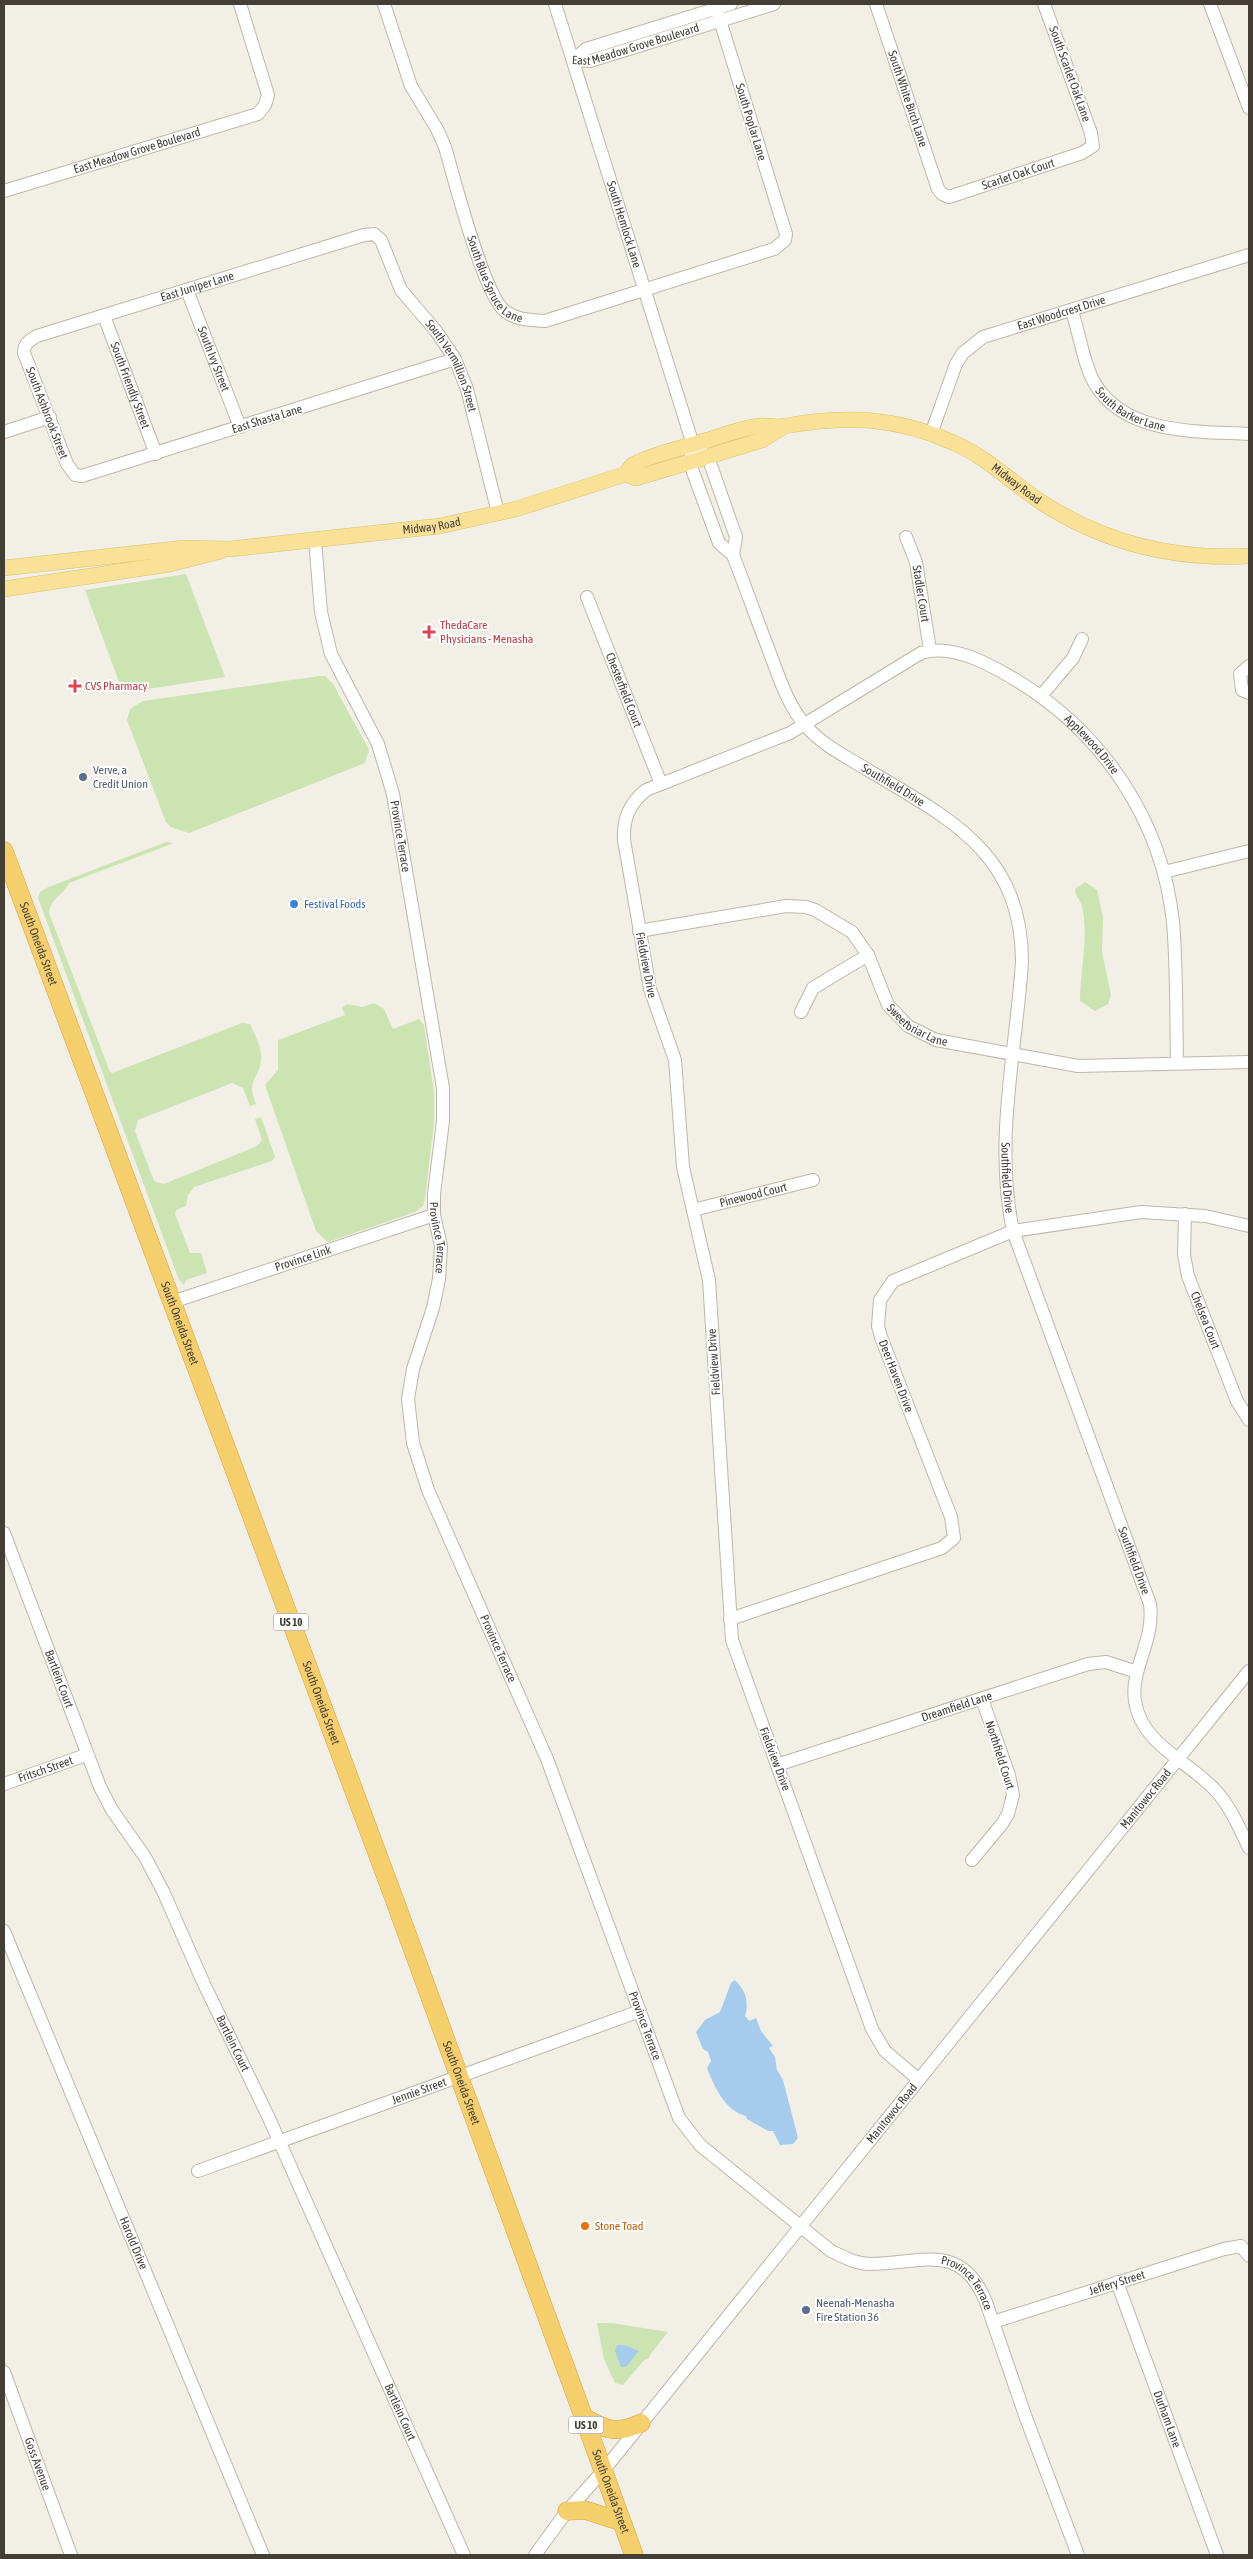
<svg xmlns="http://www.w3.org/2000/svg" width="1253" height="2559" viewBox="0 0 1253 2559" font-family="'Asap Condensed',sans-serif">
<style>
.green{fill:#cbe4b1}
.water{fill:#a5ccec}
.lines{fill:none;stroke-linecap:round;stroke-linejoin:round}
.minor-casing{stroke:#bdb7a9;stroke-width:14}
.major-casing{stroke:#ddbf69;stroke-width:16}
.highway-casing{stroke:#d5a43d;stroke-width:19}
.minor{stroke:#fff;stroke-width:12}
.major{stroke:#f9e298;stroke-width:15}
.highway{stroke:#f6cf6d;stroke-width:18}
.health-dot{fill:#e0444e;stroke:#fff;stroke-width:2}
.service-dot{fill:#5c6f8a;stroke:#fff;stroke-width:2}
.shop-dot{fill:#3f7fe0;stroke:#fff;stroke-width:2}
.food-dot{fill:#e8710a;stroke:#fff;stroke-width:2}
.labels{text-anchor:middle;stroke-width:4;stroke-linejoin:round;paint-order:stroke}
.shield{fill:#fff;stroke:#7c7972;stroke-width:1}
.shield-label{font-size:11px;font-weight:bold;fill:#443f36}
.street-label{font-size:12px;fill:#443f36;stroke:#fff}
.health-label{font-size:12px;fill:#be3a42;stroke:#fff;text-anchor:start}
.service-label{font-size:12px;fill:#4e5e75;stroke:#fff;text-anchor:start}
.shop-label{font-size:12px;fill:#366cbe;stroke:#fff;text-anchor:start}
.food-label{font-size:12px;fill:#c56008;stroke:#fff;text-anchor:start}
</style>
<rect width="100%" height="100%" fill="#f2efe6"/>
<path class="green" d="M186,574L225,677L129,692L122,690L85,590Z
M320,676H325L333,684L367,746L369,750L365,763L189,833L171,827L166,822L127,720L130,709L143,701Z
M166,842L174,843L69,883C63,896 51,897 49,913L110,1072L112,1073L242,1023L250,1024C255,1035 263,1050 261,1062C257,1082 246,1079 256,1104L250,1106L243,1088L232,1083L138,1120L135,1131L154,1181L164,1184L257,1146L262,1140L255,1119L261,1117L275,1157L272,1161L194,1187L188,1195L186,1206L176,1210L175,1214L190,1253H201L207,1273L186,1280L184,1285L179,1280L38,898L40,892L46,888Z
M1085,882L1097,890L1103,917L1102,952L1111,995L1108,1004L1095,1011L1080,1001C1080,973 1089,933 1082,907C1081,900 1075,897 1075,889Z
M374,1003L384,1009L393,1029L419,1019L424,1025L434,1093V1122L425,1199L423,1206L415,1212L328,1242L316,1231L265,1085L278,1070V1040L345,1015L342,1008L347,1004L362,1007Z
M597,2323H612L668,2332L650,2355L649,2358L644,2360L623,2385L615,2383L604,2359Z"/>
<path class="water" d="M735,1980C746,1991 749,2002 745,2016L749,2021L756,2018L761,2031L773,2046L769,2048L775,2057L777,2070L783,2080L798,2138L793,2144L780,2145L773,2131H768L747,2119L746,2116C725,2111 714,2086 707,2068L711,2061L708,2052L703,2049L696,2032L705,2020L720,2012L731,1983Z
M617,2345H624L639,2351L626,2367H621L615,2351Z"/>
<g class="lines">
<defs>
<g id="minor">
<path id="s1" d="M384,4L411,86L437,129L445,147C454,178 484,296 505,311C516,320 531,320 545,321L774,249L785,240L786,234L715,4"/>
<path id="s2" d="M555,4L690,435L693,445L690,462L693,472L719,543L733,555C745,586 756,617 768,648C778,674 787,705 806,726C822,745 847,757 868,770C950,819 1022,853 1022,962C1016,1053 994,1140 1013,1231L1150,1604C1155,1641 1130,1669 1135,1701C1141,1745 1191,1762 1217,1792C1231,1808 1240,1829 1249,1848"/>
<path id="s3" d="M876,4L938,189L942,194L949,197L1082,153L1093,146L1091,133L1044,4"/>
<path d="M1210,4L1249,108"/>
<path id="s4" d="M573,60L590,61L774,4"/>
<path d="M573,60L586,49L731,4"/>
<path id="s5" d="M4,191L258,114L265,105L268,95L240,4"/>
<path id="s6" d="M187,290L240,427"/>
<path id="s7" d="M1072,311C1079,332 1084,366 1095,384C1126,435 1197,431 1249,434"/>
<path id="s8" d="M104,316L156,454"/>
<path id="s9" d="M455,359L82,476L75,475L67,464L24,353C24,343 29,341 37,336L364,235L374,234L381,240L401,290L436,331L455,359L467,389L498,513"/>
<path d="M4,432L50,417"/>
<path id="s10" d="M931,434L956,364L963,353L983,337L1249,255"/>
<path d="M701,451L708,457L736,537L733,555"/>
<path id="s11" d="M906,537L916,562L930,650"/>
<path id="s12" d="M315,540L321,612L331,654L378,744L393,794L443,1088V1121L434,1194V1215L441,1246L439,1279L433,1308L413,1369L408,1399L413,1443L428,1490L547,1759L679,2118L700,2145L831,2251C844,2257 856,2264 871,2264C920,2264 961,2240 986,2302L1026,2418L1078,2555"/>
<path id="s13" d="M587,597L661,784"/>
<path d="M1249,666L1240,674L1242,690L1249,693"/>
<path d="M1041,696L1073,658L1082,639"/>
<path d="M1164,872L1249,851"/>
<path id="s14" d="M639,931L786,906L806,907L815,910L852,932L868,955L888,1005L908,1026L936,1040L1078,1066L1249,1062"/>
<path d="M801,1012L813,988L868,955"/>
<path id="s15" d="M693,1210L813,1180"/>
<path id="s16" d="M1185,1214L1184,1255L1188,1276L1237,1401L1249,1420"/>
<path id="s17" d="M172,1302L434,1215"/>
<path id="s18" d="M4,1533L100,1787L112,1810L145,1857L163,1891L204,1984L268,2116L464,2555"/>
<path d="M730,1619L942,1548L954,1538L951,1517L881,1337L878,1326L880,1300L893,1281L1013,1231L1141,1212L1205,1216L1249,1226"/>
<path id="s19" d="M777,1765L1088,1664L1106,1662L1137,1672"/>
<path id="s20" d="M4,1784L86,1755"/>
<path d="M972,1860L1002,1824L1008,1814L1013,1795L1009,1775L982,1699"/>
<path id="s21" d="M4,1931L263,2555"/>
<path id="s22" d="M919,2080L885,2051L872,2029L732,1640L709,1280L683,1167L675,1060L650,989L624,840C623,819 629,804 646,790L790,733L921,653C952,643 989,664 1016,680C1103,733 1162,820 1173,922C1177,969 1176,1016 1177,1063"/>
<path id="s23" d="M198,2171L640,2011"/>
<path id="s24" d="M1117,2282L1217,2555"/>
<path id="s25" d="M993,2322L1224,2249L1241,2246L1249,2256"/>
<path id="s26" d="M4,2372L71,2555"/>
<path id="s27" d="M535,2555L567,2511L603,2471L1249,1671"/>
</g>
<g id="major">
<path d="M626,474L636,478L690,462L762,440L783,427"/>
<path id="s28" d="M4,568L184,548L230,549L440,526L516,509L626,474C628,471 630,467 633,465C643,457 692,445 708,440C724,435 742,428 759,426C767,425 776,428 785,426C846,415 897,417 954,443C987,457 1012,483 1041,502C1104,543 1175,560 1249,556"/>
<path d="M4,589L170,564L221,551"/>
</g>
<g id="highway">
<path id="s29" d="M4,851L395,1901L634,2555"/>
<path d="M583,2417C604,2429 616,2435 641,2423"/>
<path d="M567,2511L585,2510L622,2522"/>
</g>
</defs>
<use href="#minor" class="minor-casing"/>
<use href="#major" class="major-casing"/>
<use href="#highway" class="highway-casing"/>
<use href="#minor" class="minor"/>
<use href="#major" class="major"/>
<use href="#highway" class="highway"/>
</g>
<g class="health-dot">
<path d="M426.5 624.5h5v5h5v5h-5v5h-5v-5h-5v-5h5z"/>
<path d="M72.5 678.5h5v5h5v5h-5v5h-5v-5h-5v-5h5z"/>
</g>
<g class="service-dot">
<circle cx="83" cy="777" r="5"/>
<circle cx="806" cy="2310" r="5"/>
</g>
<circle class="shop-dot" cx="294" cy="904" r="5"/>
<circle class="food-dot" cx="585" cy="2226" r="5"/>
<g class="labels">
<g class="shield">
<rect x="273.5" y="1613.5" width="35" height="17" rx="4"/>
<rect x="568.5" y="2416.5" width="35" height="17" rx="4"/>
</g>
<g class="shield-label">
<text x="291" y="1626">US 10</text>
<text x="586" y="2429">US 10</text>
</g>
<g class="street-label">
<text dy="4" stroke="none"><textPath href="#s4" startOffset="65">East Meadow Grove Boulevard</textPath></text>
<text transform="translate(1070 74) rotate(70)" y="4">South Scarlet Oak Lane</text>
<text dy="4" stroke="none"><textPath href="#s3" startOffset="100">South White Birch Lane</textPath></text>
<text transform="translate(751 122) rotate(73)" y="4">South Poplar Lane</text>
<text dy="4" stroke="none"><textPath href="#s5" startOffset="139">East Meadow Grove Boulevard</textPath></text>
<text dy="4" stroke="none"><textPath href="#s3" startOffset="282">Scarlet Oak Court</textPath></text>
<text dy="4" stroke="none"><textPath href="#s2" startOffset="231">South Hemlock Lane</textPath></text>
<text dy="4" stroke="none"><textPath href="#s1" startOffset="300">South Blue Spruce Lane</textPath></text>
<text dy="4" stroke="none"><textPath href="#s9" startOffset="721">East Juniper Lane</textPath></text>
<text dy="4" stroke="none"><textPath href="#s10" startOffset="195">East Woodcrest Drive</textPath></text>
<text dy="4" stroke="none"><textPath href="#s6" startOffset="74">South Ivy Street</textPath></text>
<text dy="4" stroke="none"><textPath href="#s9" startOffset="1061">South Vermillion Street</textPath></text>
<text dy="4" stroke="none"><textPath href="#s8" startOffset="74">South Friendly Street</textPath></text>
<text dy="4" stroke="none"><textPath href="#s7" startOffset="122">South Barker Lane</textPath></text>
<text transform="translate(47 413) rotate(69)" y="4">South Ashbrook Street</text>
<text transform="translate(267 419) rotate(-17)" y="4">East Shasta Lane</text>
<text dy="4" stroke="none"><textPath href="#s28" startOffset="1049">Midway Road</textPath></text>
<text dy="4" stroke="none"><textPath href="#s28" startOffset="430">Midway Road</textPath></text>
<text dy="4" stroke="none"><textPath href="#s11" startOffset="59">Stadler Court</textPath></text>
<text dy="4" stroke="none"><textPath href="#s13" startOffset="100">Chesterfield Court</textPath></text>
<text dy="4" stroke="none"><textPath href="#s22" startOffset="1861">Applewood Drive</textPath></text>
<text dy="4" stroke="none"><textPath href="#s2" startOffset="876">Southfield Drive</textPath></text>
<text dy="4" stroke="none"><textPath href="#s12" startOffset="312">Province Terrace</textPath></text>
<text dy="4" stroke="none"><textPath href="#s29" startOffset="99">South Oneida Street</textPath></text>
<text transform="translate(646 965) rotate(79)" y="4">Fieldview Drive</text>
<text dy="4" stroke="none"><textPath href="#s14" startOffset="340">Sweetbriar Lane</textPath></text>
<text dy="4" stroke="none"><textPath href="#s2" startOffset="1325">Southfield Drive</textPath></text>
<text dy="4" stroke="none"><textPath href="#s15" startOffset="62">Pinewood Court</textPath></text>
<text dy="4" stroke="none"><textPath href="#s12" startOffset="718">Province Terrace</textPath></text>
<text dy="4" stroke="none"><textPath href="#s17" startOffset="138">Province Link</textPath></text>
<text dy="4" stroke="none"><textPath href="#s16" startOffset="110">Chelsea Court</textPath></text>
<text dy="4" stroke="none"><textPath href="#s29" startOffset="504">South Oneida Street</textPath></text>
<text transform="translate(714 1362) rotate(-94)" y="4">Fieldview Drive</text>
<text transform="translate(896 1376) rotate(69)" y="4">Deer Haven Drive</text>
<text dy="4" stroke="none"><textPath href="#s2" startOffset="1730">Southfield Drive</textPath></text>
<text dy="4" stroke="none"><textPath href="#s12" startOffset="1151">Province Terrace</textPath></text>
<text dy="4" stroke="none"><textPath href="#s18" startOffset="156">Bartlein Court</textPath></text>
<text dy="4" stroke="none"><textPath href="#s29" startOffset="909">South Oneida Street</textPath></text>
<text dy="4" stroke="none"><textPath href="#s19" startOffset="189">Dreamfield Lane</textPath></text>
<text transform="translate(1000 1755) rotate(72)" y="4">Northfield Court</text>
<text transform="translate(775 1759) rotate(69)" y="4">Fieldview Drive</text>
<text dy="4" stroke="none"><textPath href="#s20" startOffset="44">Fritsch Street</textPath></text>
<text dy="4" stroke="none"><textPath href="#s27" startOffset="972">Manitowoc Road</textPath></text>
<text dy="4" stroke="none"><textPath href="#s12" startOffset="1556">Province Terrace</textPath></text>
<text dy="4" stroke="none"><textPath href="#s18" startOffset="561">Bartlein Court</textPath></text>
<text dy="4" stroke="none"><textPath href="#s29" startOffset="1314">South Oneida Street</textPath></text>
<text dy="4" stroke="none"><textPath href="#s23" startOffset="235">Jennie Street</textPath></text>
<text dy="4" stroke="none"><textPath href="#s27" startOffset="568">Manitowoc Road</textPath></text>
<text dy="4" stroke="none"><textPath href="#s21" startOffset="338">Harold Drive</textPath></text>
<text dy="4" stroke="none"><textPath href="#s25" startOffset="130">Jeffery Street</textPath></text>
<text dy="4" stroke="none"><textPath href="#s12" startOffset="2006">Province Terrace</textPath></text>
<text dy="4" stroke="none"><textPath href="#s18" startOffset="966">Bartlein Court</textPath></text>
<text dy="4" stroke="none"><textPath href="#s24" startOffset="146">Durham Lane</textPath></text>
<text dy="4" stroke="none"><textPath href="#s26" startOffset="98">Goss Avenue</textPath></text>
<text dy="4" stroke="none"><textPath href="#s29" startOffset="1749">South Oneida Street</textPath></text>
</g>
<g class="health-label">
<text x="440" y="629">ThedaCare<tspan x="440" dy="14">Physicians - Menasha</tspan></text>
<text x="85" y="690">CVS Pharmacy</text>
</g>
<g class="service-label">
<text x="93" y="774">Verve, a<tspan x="93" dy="14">Credit Union</tspan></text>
<text x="816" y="2307">Neenah-Menasha<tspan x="816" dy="14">Fire Station 36</tspan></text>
</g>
<g class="shop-label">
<text x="304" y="908">Festival Foods</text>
</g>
<g class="food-label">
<text x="595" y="2230">Stone Toad</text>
</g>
</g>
<rect width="1253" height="2559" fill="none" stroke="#443f36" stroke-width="10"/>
</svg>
